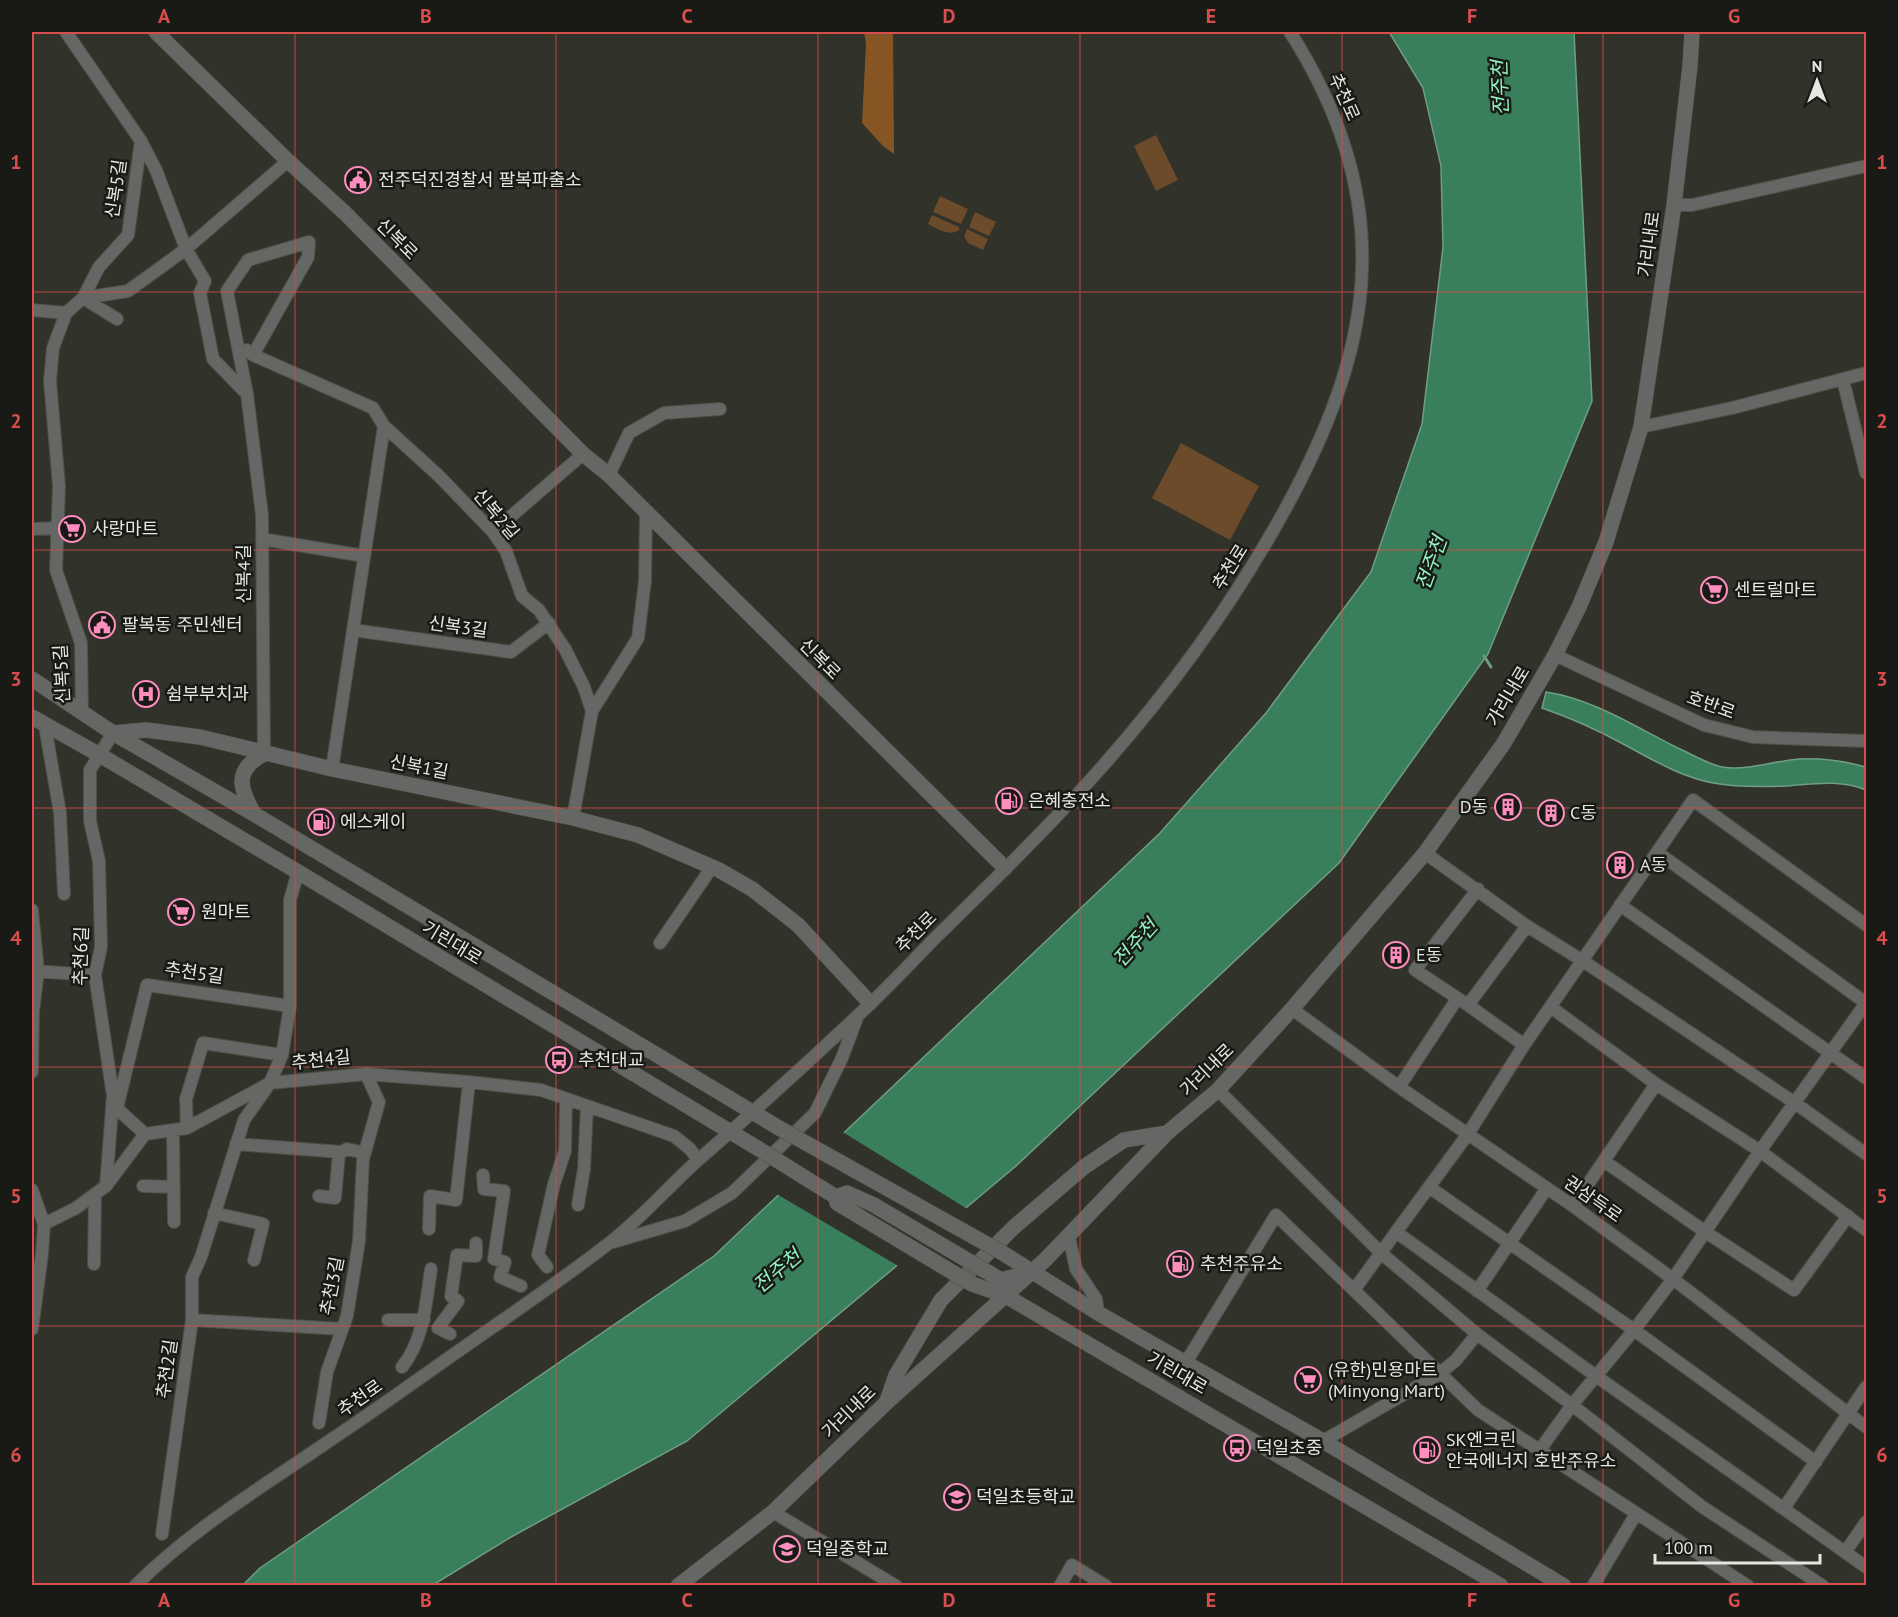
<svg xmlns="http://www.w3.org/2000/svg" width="1898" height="1617" viewBox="0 0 1898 1617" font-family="'PT Sans','Noto Sans KR',sans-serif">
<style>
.green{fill:#6c4b2a}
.forest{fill:#855624}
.water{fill:#3a7f5b;stroke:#6e9e83;stroke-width:1.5}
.pier{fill:#31322a}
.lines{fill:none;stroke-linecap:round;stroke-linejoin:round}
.stream{stroke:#6e9e83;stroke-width:3}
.minor-casing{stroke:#4e4f47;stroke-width:14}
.tertiary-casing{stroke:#4e4f47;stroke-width:16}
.minor{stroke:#646763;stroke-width:12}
.tertiary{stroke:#646763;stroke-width:15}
.tertiary-bridge-casing{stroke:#4e4f47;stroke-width:16;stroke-linecap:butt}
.tertiary-bridge{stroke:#646763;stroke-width:15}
.grid{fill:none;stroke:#d94e4d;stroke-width:1.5;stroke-opacity:0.55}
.labels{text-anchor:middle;stroke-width:5;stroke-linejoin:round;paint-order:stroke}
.street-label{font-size:18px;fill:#e6e6e1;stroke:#191a16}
.poi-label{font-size:18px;fill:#e6e6e1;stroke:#191a16;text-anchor:start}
.water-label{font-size:20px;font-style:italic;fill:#91f3bd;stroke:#191a16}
.neatline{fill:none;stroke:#d94e4d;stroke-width:2}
.grid-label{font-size:20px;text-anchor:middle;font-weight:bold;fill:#d94e4d}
</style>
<rect width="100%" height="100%" fill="#31322a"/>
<path class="green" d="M1156,135L1178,180L1156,191L1134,146Z
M940,196L968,209L961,224L933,212Z
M975,212L996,222L989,236L969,227Z
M932,215L959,227V230C950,237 938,229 928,224Z
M967,229L988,239L983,250L968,243L964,236Z
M1181,443L1259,486L1230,540L1152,498Z"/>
<path class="forest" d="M864,32H893L894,154L883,146L862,123L866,44Z"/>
<path class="water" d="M1389,32H1574L1592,401L1488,654L1339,863L1016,1166L687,1441L511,1537L433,1585L242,1586L260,1568L714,1256L1160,833L1266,713L1371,572L1422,424L1443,247L1441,166L1423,88Z
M1546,692C1594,699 1637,728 1680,749C1693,755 1708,764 1722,767C1748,771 1773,761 1799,759C1822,758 1844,761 1866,767V790C1841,779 1812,784 1785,786C1762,787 1735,787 1713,783C1681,777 1653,760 1625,745C1598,730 1571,718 1542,708Z"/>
<path class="pier" d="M841,1131L969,1210L900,1267L775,1193Z"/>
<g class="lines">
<path class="stream" d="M1484,656L1491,667"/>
<defs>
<path id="minor" d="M66,32L141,141L156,170L186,249L205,281L200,293L213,359L247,394
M1674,205H1692L1866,166
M32,310L66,313
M117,319L83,298L99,267L128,235L141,141
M247,350L253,355L373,408L384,426L439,476L493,532L506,551L522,596L539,610L565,649L584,687L592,711L573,818
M253,355L308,257L309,242L248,260L227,291L247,394L262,515L264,754
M1843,380L1866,473
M1641,427L1732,408L1866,373
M609,475L629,433L664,413L720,409
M32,529L57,528
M493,532L583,454
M262,539L364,556
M353,630L511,652L549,623
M1555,655L1704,725L1753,737L1866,741
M592,711L638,638L645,581L646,513
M82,713L81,643L56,570L59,486L50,381L53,348L66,313L83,298L128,291L186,249L288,161
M45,726L60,813L64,894
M332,769L384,426
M1657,852L1866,1003
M1425,853L1527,926L1583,961L1795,1103L1866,1154
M1620,905L1866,1078
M32,910L38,971L33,1012L32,1072
M1866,925L1693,800L1524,1045L1468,1134L1396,1232L1596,1376L1866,1567
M660,943L712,867
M32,971L95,975
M1468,1005L1415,970L1478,889
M1552,1008L1656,1084L1760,1151L1866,1230
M1292,1009L1399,1087L1573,1206L1673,1279L1866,1427
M1524,1045L1468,1005L1527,926
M1399,1087L1457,999
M1218,1090L1381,1253L1477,1334L1572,1405L1701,1506L1823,1586
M112,1104L145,1134
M117,1108L147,985L290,1006
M187,1128L186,1099L203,1043L282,1055
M173,1130L174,1222
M236,1144L341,1152L347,1149L365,1153
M1604,1161L1704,1231L1794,1290L1848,1216
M483,1175L484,1189L504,1191L494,1259L505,1262L500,1277L521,1286
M106,1186L113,1096L95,975L101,947L99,861L90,821V770L113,733
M143,1186L174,1187
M1429,1187L1634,1330L1816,1462
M32,1190L44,1224L42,1254L32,1329
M319,1196L335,1198L339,1152
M578,1205L584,1169L587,1106
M1573,1206L1656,1084
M214,1213L263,1224L254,1260
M44,1224L76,1208L106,1186L145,1134L187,1128L270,1083L366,1074L469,1082L541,1090L674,1136L690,1149L698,1160
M429,1229L430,1196L456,1200L469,1082
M1069,1237L1076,1269L1096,1299L1098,1313
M613,1242L685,1221L732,1193L815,1113L842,1058L857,1018
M94,1264L95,1195
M547,1267L538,1255L554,1184L565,1151L566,1099
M1354,1290L1396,1232
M1477,1291L1547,1188
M192,1320L342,1329
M388,1320H424
M450,1334L438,1328L458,1301L451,1296L457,1255L476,1256V1243
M1185,1364L1276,1215L1478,1410L1748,1586
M402,1367C424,1340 426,1302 431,1269
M319,1423L327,1372L347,1316L359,1241L363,1159L379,1102L366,1074
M1323,1441L1439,1374L1456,1360L1477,1334
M1539,1451L1572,1405L1634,1330L1673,1279L1760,1151L1866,1003
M1784,1508L1866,1387
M773,1512L896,1586
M162,1534L192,1320V1277L201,1257L244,1120L270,1083L282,1055L290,1006V900L298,872
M1846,1551L1866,1522
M135,1586C193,1528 262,1487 329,1441C376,1410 421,1377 467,1345C513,1313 560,1281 604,1247C638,1222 666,1189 697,1161C750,1115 802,1068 853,1020C882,994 908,966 935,938C975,899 1015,860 1054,819C1149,720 1232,611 1296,489C1331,421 1360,347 1362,269C1365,182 1336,104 1290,32
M1060,1586L1072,1565L1106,1586
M1593,1586L1636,1514"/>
<path id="tertiary" d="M156,32L288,161L345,213L583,454L609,475L1005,868
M32,679L113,733L254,814L779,1128
M32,717L98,754L298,872L759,1149
M113,733L146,730L200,737L332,769L573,818L638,835L719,870L752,889L798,925L870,1003
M254,814C240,789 233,770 264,754
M1001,1252L1098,1313L1323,1441L1564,1586
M984,1270L1001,1280L1028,1273
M972,1284L1006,1296L1501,1586
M887,1401L896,1375L941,1300L1014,1227L1084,1167L1124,1140L1167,1133
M678,1586L773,1512L886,1403L1045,1260L1167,1133L1218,1090L1292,1009L1425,853L1504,743L1555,655L1579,607L1606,542L1641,427L1674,205L1690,66L1692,32"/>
</defs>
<use href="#minor" class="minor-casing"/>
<use href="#tertiary" class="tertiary-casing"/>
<use href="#minor" class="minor"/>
<use href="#tertiary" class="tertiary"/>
<defs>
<path id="tertiary-bridge" d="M779,1128L1001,1252
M759,1149L836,1197L837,1203L972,1284
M836,1197L847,1193L872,1204L984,1270"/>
</defs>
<use href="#tertiary-bridge" class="tertiary-bridge-casing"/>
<use href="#tertiary-bridge" class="tertiary-bridge"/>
</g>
<path class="grid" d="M295,32V1586M556,32V1586M818,32V1586M1080,32V1586M1342,32V1586M1603,32V1586M32,292H1866M32,550H1866M32,808H1866M32,1067H1866M32,1326H1866"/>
<defs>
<symbol id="civic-ring" viewBox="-11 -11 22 22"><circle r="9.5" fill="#191a16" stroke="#fd8ebe" stroke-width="1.5"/><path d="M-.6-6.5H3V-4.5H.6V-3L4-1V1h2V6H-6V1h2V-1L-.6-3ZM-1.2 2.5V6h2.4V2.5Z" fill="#fd8ebe"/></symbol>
<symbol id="supermarket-ring" viewBox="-11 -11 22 22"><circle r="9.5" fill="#191a16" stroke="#fd8ebe" stroke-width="1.5"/><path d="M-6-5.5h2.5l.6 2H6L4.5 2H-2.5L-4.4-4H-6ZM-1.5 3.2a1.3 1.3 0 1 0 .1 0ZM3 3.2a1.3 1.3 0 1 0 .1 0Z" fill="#fd8ebe"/></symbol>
<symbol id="hospital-ring" viewBox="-11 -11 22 22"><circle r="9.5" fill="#191a16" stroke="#fd8ebe" stroke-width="1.5"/><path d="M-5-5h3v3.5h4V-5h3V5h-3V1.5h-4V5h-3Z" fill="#fd8ebe"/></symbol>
<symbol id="fuel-ring" viewBox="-11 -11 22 22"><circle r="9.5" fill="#191a16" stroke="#fd8ebe" stroke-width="1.5"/><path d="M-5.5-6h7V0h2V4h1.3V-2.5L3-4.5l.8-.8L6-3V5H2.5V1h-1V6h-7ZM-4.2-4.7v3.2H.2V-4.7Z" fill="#fd8ebe"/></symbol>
<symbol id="building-ring" viewBox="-11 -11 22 22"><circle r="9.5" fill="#191a16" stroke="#fd8ebe" stroke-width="1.5"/><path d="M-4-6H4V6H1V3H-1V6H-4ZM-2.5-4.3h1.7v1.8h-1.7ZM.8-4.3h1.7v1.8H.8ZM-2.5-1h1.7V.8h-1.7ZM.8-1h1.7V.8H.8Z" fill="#fd8ebe"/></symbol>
<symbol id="bus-ring" viewBox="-11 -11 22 22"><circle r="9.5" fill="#191a16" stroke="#fd8ebe" stroke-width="1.5"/><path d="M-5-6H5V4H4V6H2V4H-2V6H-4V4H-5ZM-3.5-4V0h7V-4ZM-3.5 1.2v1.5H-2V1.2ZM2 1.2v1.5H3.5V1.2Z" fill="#fd8ebe"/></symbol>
<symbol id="school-ring" viewBox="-11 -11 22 22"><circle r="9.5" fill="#191a16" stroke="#fd8ebe" stroke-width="1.5"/><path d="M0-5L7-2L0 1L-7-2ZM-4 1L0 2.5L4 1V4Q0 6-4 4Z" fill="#fd8ebe"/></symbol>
</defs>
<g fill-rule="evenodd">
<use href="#civic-ring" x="343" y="165" width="30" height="30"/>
<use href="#supermarket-ring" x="57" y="514" width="30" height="30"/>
<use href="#supermarket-ring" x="1699" y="575" width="30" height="30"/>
<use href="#civic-ring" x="87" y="610" width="30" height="30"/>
<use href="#hospital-ring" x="131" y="679" width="30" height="30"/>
<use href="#fuel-ring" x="994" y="786" width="30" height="30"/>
<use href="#building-ring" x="1493" y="792" width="30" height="30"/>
<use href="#building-ring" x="1536" y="798" width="30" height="30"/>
<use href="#fuel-ring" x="306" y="807" width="30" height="30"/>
<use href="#building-ring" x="1605" y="850" width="30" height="30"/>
<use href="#supermarket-ring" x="166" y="897" width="30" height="30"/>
<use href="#building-ring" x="1381" y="940" width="30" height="30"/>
<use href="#bus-ring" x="544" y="1045" width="30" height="30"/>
<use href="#fuel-ring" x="1165" y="1249" width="30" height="30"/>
<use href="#supermarket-ring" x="1293" y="1365" width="30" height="30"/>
<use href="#bus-ring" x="1222" y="1433" width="30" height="30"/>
<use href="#fuel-ring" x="1412" y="1435" width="30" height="30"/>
<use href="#school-ring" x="942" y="1482" width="30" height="30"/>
<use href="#school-ring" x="772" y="1534" width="30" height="30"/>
</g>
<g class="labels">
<g class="street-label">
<text transform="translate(1344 97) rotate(66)" y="6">추천로</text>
<text transform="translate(116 189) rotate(-82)" y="6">신복5길</text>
<text transform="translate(397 239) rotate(45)" y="6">신복로</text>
<text transform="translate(1649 244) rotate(-82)" y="6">가리내로</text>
<text transform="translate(496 514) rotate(50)" y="6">신복2길</text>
<text transform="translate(1230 567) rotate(-58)" y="6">추천로</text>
<text transform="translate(244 574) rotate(-90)" y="6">신복4길</text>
<text transform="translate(458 627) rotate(8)" y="6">신복3길</text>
<text transform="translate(820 659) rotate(45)" y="6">신복로</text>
<text transform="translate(62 674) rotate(-93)" y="6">신복5길</text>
<text transform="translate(1508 696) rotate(-59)" y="6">가리내로</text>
<text transform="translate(1711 705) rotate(20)" y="6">호반로</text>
<text transform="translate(419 767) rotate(11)" y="6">신복1길</text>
<text transform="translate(916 932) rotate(-45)" y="6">추천로</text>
<text transform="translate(452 943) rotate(31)" y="6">기린대로</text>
<text transform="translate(81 956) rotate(-88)" y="6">추천6길</text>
<text transform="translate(194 973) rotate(8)" y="6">추천5길</text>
<text transform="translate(321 1060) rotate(-6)" y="6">추천4길</text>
<text transform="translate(1207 1070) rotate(-44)" y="6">가리내로</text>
<text transform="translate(1593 1199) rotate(35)" y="6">권삼득로</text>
<text transform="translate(332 1286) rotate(-79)" y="6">추천3길</text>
<text transform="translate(167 1369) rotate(-82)" y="6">추천2길</text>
<text transform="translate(1177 1373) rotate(30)" y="6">기린대로</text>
<text transform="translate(360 1398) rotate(-35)" y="6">추천로</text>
<text transform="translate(849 1412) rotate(-44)" y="6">가리내로</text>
</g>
<g class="poi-label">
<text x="378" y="186">전주덕진경찰서 팔복파출소</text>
<text x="92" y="535">사랑마트</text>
<text x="1734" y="596">센트럴마트</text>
<text x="122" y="631">팔복동 주민센터</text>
<text x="166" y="700">쉼부부치과</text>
<text x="1028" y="807">은혜충전소</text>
<text x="1488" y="813" text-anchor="end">D동</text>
<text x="1570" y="819">C동</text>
<text x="340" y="828">에스케이</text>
<text x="1640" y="871">A동</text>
<text x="201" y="918">원마트</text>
<text x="1416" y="961">E동</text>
<text x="578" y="1066">추천대교</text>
<text x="1200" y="1270">추천주유소</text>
<text x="1328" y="1376">(유한)민용마트<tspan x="1328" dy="21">(Minyong Mart)</tspan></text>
<text x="1446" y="1446">SK엔크린<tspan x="1446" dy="21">안국에너지 호반주유소</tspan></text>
<text x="1256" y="1454">덕일초중</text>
<text x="976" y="1503">덕일초등학교</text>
<text x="806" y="1555">덕일중학교</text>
</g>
<g class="water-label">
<text transform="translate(1500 88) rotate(-92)" y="7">전주천</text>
<text transform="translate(1431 563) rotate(-70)" y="7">전주천</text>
<text transform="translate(1135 943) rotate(-48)" y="7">전주천</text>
<text transform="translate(777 1271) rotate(-40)" y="7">전주천</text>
</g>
</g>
<rect width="1898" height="1617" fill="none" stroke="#191a16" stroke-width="66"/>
<g transform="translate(1817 81)" stroke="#191a16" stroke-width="4.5" paint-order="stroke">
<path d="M0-4.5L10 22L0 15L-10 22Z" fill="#e6e6e1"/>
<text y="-9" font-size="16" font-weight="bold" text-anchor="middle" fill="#e6e6e1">N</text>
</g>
<path d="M1655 1554v9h165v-9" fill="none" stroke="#e6e6e1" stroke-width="3"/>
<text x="1664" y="1554" font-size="18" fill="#e6e6e1" stroke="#191a16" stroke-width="4.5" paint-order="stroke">100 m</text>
<rect x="33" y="33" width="1832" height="1551" class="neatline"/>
<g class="grid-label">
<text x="164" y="23">A</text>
<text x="426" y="23">B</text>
<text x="687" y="23">C</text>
<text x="949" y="23">D</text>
<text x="1211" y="23">E</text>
<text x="1472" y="23">F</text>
<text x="1734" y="23">G</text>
<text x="16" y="169">1</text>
<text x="1882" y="169">1</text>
<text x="16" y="428">2</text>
<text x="1882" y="428">2</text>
<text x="16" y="686">3</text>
<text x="1882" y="686">3</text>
<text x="16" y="945">4</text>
<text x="1882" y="945">4</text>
<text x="16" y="1203">5</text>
<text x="1882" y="1203">5</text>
<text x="16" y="1462">6</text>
<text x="1882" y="1462">6</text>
<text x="164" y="1607">A</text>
<text x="426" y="1607">B</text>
<text x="687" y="1607">C</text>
<text x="949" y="1607">D</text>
<text x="1211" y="1607">E</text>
<text x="1472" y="1607">F</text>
<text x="1734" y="1607">G</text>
</g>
</svg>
